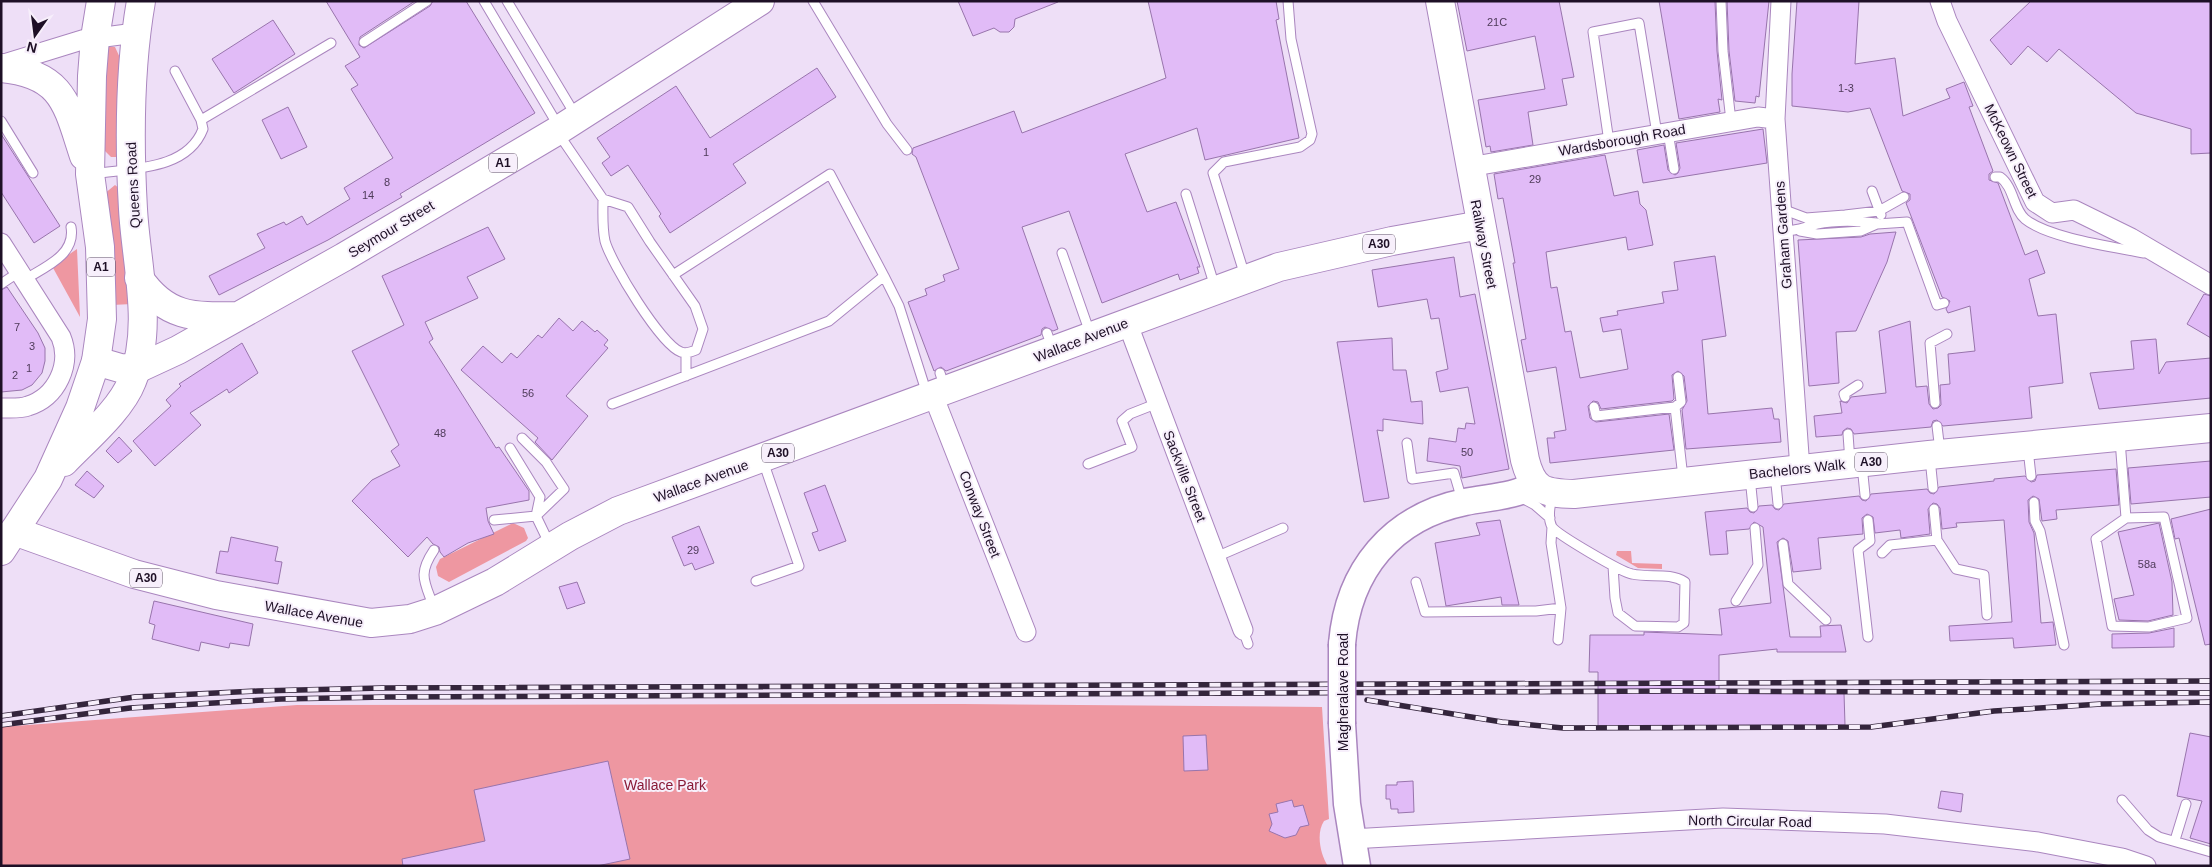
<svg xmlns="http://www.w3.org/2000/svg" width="2212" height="867" viewBox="0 0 2212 867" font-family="Helvetica,sans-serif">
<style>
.green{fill:#ee97a1}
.building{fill:#e1bbf7;stroke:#9874ac}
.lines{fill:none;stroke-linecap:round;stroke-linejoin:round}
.lane-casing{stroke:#aa86bf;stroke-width:11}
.street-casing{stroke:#aa86bf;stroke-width:21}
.secondary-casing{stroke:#aa86bf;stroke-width:29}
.primary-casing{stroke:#aa86bf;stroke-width:30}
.highway-casing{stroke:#aa86bf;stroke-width:30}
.lane{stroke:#fff;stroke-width:9}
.street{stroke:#fff;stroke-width:19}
.secondary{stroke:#fff;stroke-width:26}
.primary{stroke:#fff;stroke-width:28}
.highway{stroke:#fff;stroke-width:28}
.rail-casing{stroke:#34253c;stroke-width:5.5}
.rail{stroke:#f7effb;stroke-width:4;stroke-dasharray:11;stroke-linecap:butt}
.secondary-bridge-casing{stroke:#aa86bf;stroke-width:29;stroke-linecap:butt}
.secondary-bridge{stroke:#fff;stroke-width:26}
.labels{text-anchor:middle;stroke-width:4;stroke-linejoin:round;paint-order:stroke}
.number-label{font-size:11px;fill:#4f3b5a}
.shield{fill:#f7effb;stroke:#5f5366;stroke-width:1}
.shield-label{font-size:12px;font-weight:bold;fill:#1e1026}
.street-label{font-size:14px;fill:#1e1026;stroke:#f7effb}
.park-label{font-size:14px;fill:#891a36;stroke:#f7effb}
</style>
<rect width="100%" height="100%" fill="#eedff7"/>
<path class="green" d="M107,46L115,47L121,60L119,151L116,157H111L103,149Z
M115,185L120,189L132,304L112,305L104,194Z
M77,249L80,317L52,266Z
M513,523L524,528L528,538L526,541L449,582L438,576L436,567L440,559Z
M1617,551H1631L1632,563L1662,564V569L1638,568L1616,555Z
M962,704L1322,707L1329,819L1324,821C1316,833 1320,854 1328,866H1V727L297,705Z"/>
<path class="building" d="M326,1H415L360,37L359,45L364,48L430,6L433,1H466L535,113L400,194L402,197L328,240L219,295L209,276L265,248L257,234L284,222L286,225L302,216L307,225L350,199L344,188L393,158L351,89L358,85L345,66L360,57Z
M958,1H1058V2L1015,19L1014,27L1009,32H1000L994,28L973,36Z
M1148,1H1276L1279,19L1276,20L1299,138L1205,160L1197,128L1125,154L1147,212L1176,202L1200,267H1197L1199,273L1180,280L1178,274L1175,275L1102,303L1069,211L1022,227L1058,329L1053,331L1045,327L1042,329L1041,335L946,371L941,367L934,371L908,302L927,295L925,289L945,281L943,275L959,269L916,157L912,154L913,148L1014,111L1022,133L1166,78Z
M1457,1H1559L1574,77L1562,79L1567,105L1528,112L1533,145L1491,152L1490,146L1486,147L1478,100L1545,89L1535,36L1467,51Z
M1659,1H1715L1717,51L1722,100L1718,99L1720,112L1679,119Z
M1727,1H1769L1759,97L1756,96L1755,103L1735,101L1729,51Z
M1797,1H1859L1855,64L1895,58L1903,116L1950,98L1946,89L1964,82L1973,106L1969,107L1993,171L1989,174V180L1998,183L2025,255L2037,250L2045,273L2029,279L2038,316L2056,314L2063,383L2029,387L2032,418L1943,426L1937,420L1933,421L1931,427L1854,434L1851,429L1847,428L1843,431L1842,435L1816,437L1814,416L1842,413L1840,401L1847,403L1851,397L1886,393L1879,331L1910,321L1916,387L1927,386L1929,404L1933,409L1938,408L1941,405L1940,385L1950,384L1948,354L1975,351L1970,306L1948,313L1946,309L1950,301L1942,297L1906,203L1910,200V194L1902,191L1870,108L1848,112L1792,106V74Z
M2031,1H2211V153L2191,154V129L2136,113L2059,49L2047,62L2028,46L2011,65L1990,40Z
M273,20L295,54L234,93L212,59Z
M817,68L836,97L733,164L746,183L670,233L659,216L661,214L628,165L611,176L602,163L610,157L597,138L676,86L710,138Z
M288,107L307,147L281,159L262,120Z
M1763,129L1767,163L1643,183L1637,150L1664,145L1668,170L1675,175L1678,173L1680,168L1676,143Z
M1,134L60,226L34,243L1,192Z
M1605,155L1614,196L1638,191L1640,204L1646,210L1653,245L1628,250L1626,237L1546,252L1551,288L1557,287L1565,332L1571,331L1580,378L1628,369L1621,329L1603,332L1600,318L1618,315L1617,311L1664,303L1662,292L1678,290L1674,262L1715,256L1726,336L1702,340L1708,414L1772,408L1774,419H1779L1781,442L1686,449L1682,410L1687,401L1684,376L1678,371L1672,375L1674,399L1672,401L1601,409L1598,402L1593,401L1588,406L1590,418L1596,422L1669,414L1674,450L1550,463L1547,438H1555L1554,432L1566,430L1556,367L1527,372L1521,340L1526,339L1513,263H1515L1503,198L1498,199L1494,174Z
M488,227L505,259L467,277L478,298L425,322L433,339L429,342L496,448L499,447L529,491V500L486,508L488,521L494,534L468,543L444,557L440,552L439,547L433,544L427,537L408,557L352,501L372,480L400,466L391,451L399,445L352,351L404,325L382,276Z
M1896,232L1887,262L1856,331L1836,332L1839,383L1809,386L1798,240L1861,237L1870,234Z
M1454,257L1460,297L1475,294L1509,469L1462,478L1460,466L1427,461L1429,438L1456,442L1458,428L1465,429L1466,423L1475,424L1468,387L1440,392L1436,372L1448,369L1439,318L1431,319L1427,299L1378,307L1372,270Z
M7,287L38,333L45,348V361L42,373L32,385L22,390L1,392V290Z
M2204,294L2211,296V338L2187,324Z
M559,318L573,331L582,321L595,332L597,330L608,340L604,345L608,348L566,396L588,416L552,460L535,442L538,438L461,370L483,346L502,363L511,353L517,358L538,335L542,338Z
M1392,338L1393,370H1406L1411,402L1422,401L1423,424L1383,419V431L1377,430L1389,498L1364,502L1337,342Z
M2156,339L2159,374L2166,362L2211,358V398L2099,409L2090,373L2134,369L2131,341Z
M242,343L258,373L229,393L227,389L190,413L201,425L155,466L133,441L171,406L166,400L181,386L179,384Z
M119,437L132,451L118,463L106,451Z
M2211,461V497L2131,504L2128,468Z
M2116,469L2119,505L2056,510L2057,519L2042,521L2039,499L2033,496L2028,500L2029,522L2034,533L2041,623L2053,622L2056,645L2014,648L2013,638L1950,641L1949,626L2012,622L2004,520L1956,523L1957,527L1942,529L1940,508L1937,504L1933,503L1928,509L1930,534L1901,538L1900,530L1875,533L1873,517L1867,514L1862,518L1863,534L1818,538L1821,569L1793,572L1788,541L1783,538L1777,542L1790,637H1821L1820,626L1841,625L1846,652H1777V649L1719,655V693H1844L1845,725L1598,726V672H1589L1590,635H1644V632L1722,635L1719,609L1771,603L1763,527L1754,522L1749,529L1726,531L1728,554L1710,555L1705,512L1747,508L1750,512L1754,513L1759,506L1772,505L1775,509L1779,510L1784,504L1859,496L1862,500L1866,501L1871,494L1927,489L1930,493L1934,494L1939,487L1994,481V479L2025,476L2031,482L2035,481L2037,475Z
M87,471L104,486L94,498L75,485Z
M825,485L846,541L819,551L812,533L818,531L804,493Z
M2211,509V644L2205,645L2179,538L2175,539L2171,519Z
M1500,520L1519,605H1502L1501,597L1446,606L1435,543L1480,535L1476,523Z
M2159,523L2172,582L2173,615L2148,621L2119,620L2114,599L2134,595L2118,532Z
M699,526L714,563L695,570L692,563L684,566L672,537Z
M231,537L278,547L275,561L282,562L278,584L216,573L220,551L228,552Z
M577,582L585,603L567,609L559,587Z
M154,601L253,624L249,646L230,643L229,648L201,642L199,651L152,639L155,625L149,623Z
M2174,628V647L2112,648V634L2149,633Z
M2190,733L2211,737V844L2190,838L2202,801L2177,796Z
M1206,735L1208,770L1184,771L1183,736Z
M608,761L630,859L597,866H403L402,859L485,841L474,790Z
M1413,781L1414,812L1398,813V809H1391L1390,799H1386V785H1397V782Z
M1941,791L1963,794L1961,812L1938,808Z
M1292,800L1294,807L1303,805L1309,825L1300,827L1296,835L1285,838L1269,831L1272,824L1269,814L1278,812L1276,804Z"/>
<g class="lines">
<defs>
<path id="lane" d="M484,1L559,127
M507,1L576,116
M813,1L887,124L907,150
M1721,1L1723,51L1731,121
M364,42L427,1
M201,120L331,43
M1,121L33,173
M1668,132L1674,169
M558,133L603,199
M1609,142L1593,32L1639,23L1657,134
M93,174C130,168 187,171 203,129L201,120L175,71
M1995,177H2000C2014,187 2013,209 2025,219C2048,238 2114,247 2144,253
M1872,191L1881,215
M1186,194L1215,287
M603,199L628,207L650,242L695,306L703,329L696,350C691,352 686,354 681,352C661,345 611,263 605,241C602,227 603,213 603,199Z
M1782,209L1806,218L1845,215L1879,211L1904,197
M1783,231C1798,231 1804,227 1817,224C1837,220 1858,221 1877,223
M1800,231L1817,234L1861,231L1877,224L1907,222L1937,305L1944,303
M1062,253L1090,333
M673,275L830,174L884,276
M1245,276L1213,173L1224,162L1300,147L1310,140L1312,134L1291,39L1288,1
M24,280C45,267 76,255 71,227
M1,284L19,272
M1047,333L1052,347
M940,373L945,388
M686,376V353
M1678,377L1681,402L1675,407L1683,478
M1845,397L1844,394L1858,385
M1935,403L1930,343L1947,334
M612,404L829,321L884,276L899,306L927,394
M1594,407L1596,416L1675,407
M1937,426L1940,451
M1848,434L1850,462
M522,438L546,462L564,489L536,516
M2120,440L2126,518L2096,539L2112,626L2149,627L2187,618L2164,517L2126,518
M1407,443L1412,479L1454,473L1462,500
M510,448L540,497L536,516
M2028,449L2031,476
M1930,458L1933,488
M1088,464L1132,447L1122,421L1130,414L1158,403
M1862,465L1865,495
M1775,474L1778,504
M1750,477L1753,507
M1552,496C1550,505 1547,518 1552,527C1558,535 1621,572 1632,574C1650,578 1669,572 1685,582L1684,623L1678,627L1635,626L1618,613L1615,598L1613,566
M1520,497L1535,505L1550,518
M2034,502L2035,521L2040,531L2064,645
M1934,509L1937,540L1956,569L1984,575L1987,615
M494,520L536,516L550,545
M1552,527L1551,543L1561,608L1558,640
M1783,544L1788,584L1826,620
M434,550C417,575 425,582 434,608
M1882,553L1890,545L1937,540
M1216,557L1283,528
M756,581L799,566L763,461
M1416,582L1425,612L1536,611L1561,608
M1736,601L1758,565L1755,528
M1243,630L1248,644
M1868,637L1858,550L1870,541L1868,520
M2122,800L2148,830L2159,837L2211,852
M2175,840L2186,804"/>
<path id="street" d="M1781,1L1775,119L1800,469
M1940,1L1947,21L2035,202L2052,213L2074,210L2131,238L2211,285
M1,65L82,40L135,33
M1469,167L1758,117L1775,119
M1,243L61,337C72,364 57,397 28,406C20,409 10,408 1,408
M1127,322L1243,630
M933,395L1026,632
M1351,839L1723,818L1885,824L2038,842L2122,858L2146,866"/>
<path id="secondary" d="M1342,644C1348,570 1392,517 1465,502C1488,497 1516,497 1535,484
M1342,724L1347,804L1357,866"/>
<path id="primary" d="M1440,1L1525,460C1533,491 1544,493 1574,494L1929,455L2211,428
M139,278C166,318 194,317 238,316
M96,361L120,368L137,369L178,350L344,257L557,131L760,1
M14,531L134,574L216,595L371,623L410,619L435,611L495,582L570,536L618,511L1279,267L1392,241L1481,225"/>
<path id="highway" d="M1,68C64,74 67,105 84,156
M64,462C86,439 121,410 132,381C154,327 136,265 133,209C129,139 129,70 141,1
M1,551L48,479L80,408L96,361L102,319L100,247L90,174L92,76L95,38L101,1"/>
</defs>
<use href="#lane" class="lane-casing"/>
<use href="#street" class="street-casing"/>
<use href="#secondary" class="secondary-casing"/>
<use href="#primary" class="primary-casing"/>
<use href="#highway" class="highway-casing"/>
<use href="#lane" class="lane"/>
<use href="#street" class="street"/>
<use href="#secondary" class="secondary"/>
<use href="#primary" class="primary"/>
<use href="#highway" class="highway"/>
<defs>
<path id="rail" d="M1367,700L1502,722L1563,728L1871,727L1994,711L2101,704L2211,702
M1,716L135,697L258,691L382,688L2211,681
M1,725L130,708L281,699L386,697L1676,691L2211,693"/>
</defs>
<use href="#rail" class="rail-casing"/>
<use href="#rail" class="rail"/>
<defs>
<path id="secondary-bridge" d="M1342,644V724"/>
</defs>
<use href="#secondary-bridge" class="secondary-bridge-casing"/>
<use href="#secondary-bridge" class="secondary-bridge"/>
</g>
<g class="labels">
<g class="number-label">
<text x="1497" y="26">21C</text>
<text x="1846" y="92">1-3</text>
<text x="706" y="156">1</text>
<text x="1535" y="183">29</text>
<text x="387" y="186">8</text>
<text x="368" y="199">14</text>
<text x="17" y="331">7</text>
<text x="32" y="350">3</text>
<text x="29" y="372">1</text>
<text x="15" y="379">2</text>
<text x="528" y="397">56</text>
<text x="440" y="437">48</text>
<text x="1467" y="456">50</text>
<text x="693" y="554">29</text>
<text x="2147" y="568">58a</text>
</g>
<g class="shield">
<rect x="489" y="153.5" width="28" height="19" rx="4"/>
<rect x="1363" y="234.5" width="32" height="19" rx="4"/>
<rect x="87" y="257.5" width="28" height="19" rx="4"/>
<rect x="762" y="443.5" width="32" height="19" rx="4"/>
<rect x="1855" y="452.5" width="32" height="19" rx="4"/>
<rect x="130" y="568.5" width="32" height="19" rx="4"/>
</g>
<g class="shield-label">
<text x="503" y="167">A1</text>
<text x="1379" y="248">A30</text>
<text x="101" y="271">A1</text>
<text x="778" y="457">A30</text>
<text x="1871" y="466">A30</text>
<text x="146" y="582">A30</text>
</g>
<g class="street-label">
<text transform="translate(1622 140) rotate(-10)" y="5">Wardsborough Road</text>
<text transform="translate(2011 151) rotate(64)" y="5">McKeown Street</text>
<text transform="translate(133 185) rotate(-93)" y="5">Queens Road</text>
<text transform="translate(391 229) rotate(-31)" y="5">Seymour Street</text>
<text transform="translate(1783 235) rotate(-94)" y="5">Graham Gardens</text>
<text transform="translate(1484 244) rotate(79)" y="5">Railway Street</text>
<text transform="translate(1081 340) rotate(-21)" y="5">Wallace Avenue</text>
<text transform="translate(1797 469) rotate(-6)" y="5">Bachelors Walk</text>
<text transform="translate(1185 476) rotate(69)" y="5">Sackville Street</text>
<text transform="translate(701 481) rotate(-20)" y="5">Wallace Avenue</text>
<text transform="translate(980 514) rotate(69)" y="5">Conway Street</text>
<text transform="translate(314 614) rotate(10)" y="5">Wallace Avenue</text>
<text transform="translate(1343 692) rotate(-90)" y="5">Magheralave Road</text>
<text transform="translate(1750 821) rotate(1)" y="5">North Circular Road</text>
</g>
<g class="park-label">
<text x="665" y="790">Wallace Park</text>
</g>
</g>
<rect width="2212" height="867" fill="none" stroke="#1e1026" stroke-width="5"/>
<g transform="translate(35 35) rotate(194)" stroke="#f7effb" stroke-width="4" paint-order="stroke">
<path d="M0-4L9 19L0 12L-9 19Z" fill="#1e1026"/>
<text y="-8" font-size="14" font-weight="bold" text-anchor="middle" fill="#1e1026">N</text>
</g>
</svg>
